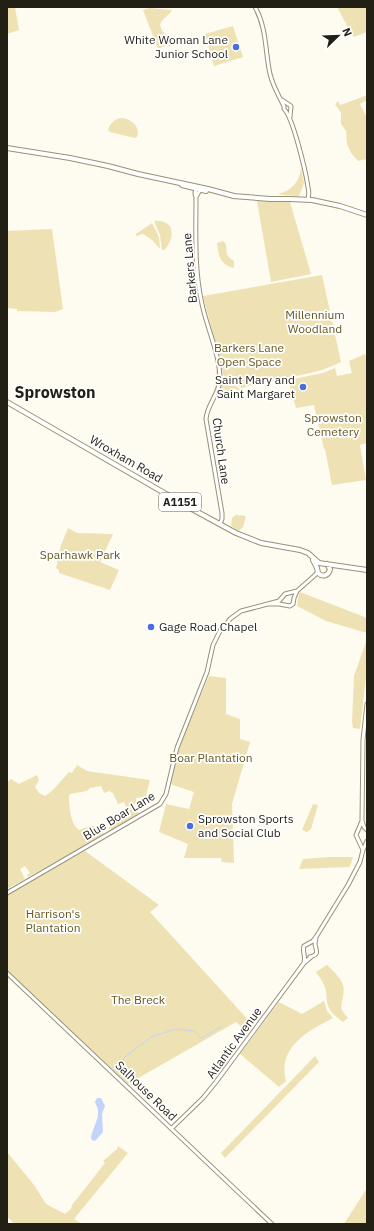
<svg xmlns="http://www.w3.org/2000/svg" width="374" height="1231" viewBox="0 0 374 1231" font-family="'IBM Plex Sans',sans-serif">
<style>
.green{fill:#eee2b4}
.water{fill:#c3d3fb}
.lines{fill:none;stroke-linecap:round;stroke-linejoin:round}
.stream{stroke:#c3d3fb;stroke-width:1}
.minor-casing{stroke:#989177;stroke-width:5}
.major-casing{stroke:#989177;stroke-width:6}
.minor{stroke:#fff;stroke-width:3}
.major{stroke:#fff;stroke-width:4}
.poi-dot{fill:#4a6ee2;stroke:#fff;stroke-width:1.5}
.labels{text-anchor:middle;stroke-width:3.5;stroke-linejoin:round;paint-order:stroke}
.shield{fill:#fff;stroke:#64625b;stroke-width:1}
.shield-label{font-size:11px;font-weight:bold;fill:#221f15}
.poi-label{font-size:12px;fill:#221f15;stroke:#fff;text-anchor:end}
.street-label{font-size:12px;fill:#221f15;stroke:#fff}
.park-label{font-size:12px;fill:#655720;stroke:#fff}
.district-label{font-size:16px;font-weight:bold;fill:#221f15;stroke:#fff}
</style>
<rect width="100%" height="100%" fill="#fefbf0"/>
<path class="green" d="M7,7H15L19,30L7,34Z
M337,7H367V32L354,37L352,35Z
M150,8L172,10C169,16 162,18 160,25L162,31L174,41L170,47L167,45L158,49L143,10Z
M233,26L243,57L214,66L205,34Z
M367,95V100L360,104L367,118V159L358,161L351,153L347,144L346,131L341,124V113L335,104L338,101L340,105L357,99Z
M120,118C130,118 141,126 137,137L135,138L110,132L108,130C110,123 114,120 120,118Z
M301,167L304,183L299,196L283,195L278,194C292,191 300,181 301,167Z
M257,201L290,202L311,274L271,282Z
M154,221C175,219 176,238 164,250H162L160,235Z
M152,223L159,237L160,249C152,239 152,240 143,234L136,236V234Z
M52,229L63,309L55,312L17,311V309L7,308V231Z
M223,241L226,244C227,254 225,255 234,261V268C220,265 218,255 217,243Z
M322,275L341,362C334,365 326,369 318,371C293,378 267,380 242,388L224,377L203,296Z
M365,354L367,361V443L360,445L366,480L332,485L325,449H324L314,405L296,408L288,380L323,373L335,368L337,376L352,373L349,361Z
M220,363L223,377L240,389L238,391L235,388L226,392H224L225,389L223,388L222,392L220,391L219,393L224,394L215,397L212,396C216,387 217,379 216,370L218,373Z
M236,515L246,516L243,527L239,531L231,526L232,518Z
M68,528L77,533L113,534L100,562L119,570L110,590L59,573V570L56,568L61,545Z
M300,592L367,618V633L326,621L297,606L298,598Z
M367,639V669L360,729L353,728L352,722L354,676Z
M209,676L226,678V714L240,719V739L250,742L232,804L234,863L222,862L221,858H184L188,844L159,832L166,804L189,809L194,792L170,784L176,759L183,738Z
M77,765L87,771L150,780L145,799L143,797L136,798V802L133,807L138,812V814L113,829H110L109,828L110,824L130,816L124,802L118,804L113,793L109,791L104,793L101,786L90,788L87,791L70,794L69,795C69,806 70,823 79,830C90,826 98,822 104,835L28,877L27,875L30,873L25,866L20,869L25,879L7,889V782L11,779L19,784L37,775L39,780L35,787L39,793L45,796L53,790L69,772L72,773Z
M313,804L318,805L311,829L307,832L302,830Z
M85,851L159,905L150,912L251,1023L246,1031L236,1022L128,1084L7,971V895Z
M329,857H353L350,867L299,869L303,859Z
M327,965C333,971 340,977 343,985C346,994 339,1005 342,1010C343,1013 346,1015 348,1018L343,1022C336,1017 329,1012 327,1002C326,999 327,995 326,992C325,984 320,978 316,972Z
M324,1001L327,1011L333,1018C308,1031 277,1047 286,1081L279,1087L240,1054L279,1002L302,1014Z
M315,1056L319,1062L225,1158L221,1153Z
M118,1146L128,1153L74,1219L82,1224H14L7,1216V1152L34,1185L46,1204L65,1214L71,1209L72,1205L105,1163L103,1161L117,1149Z
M367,1188V1224H344Z"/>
<path class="water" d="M97,1098H101L105,1106L102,1114L103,1132L95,1141L92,1140L91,1138C92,1130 99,1119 98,1111C98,1108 96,1105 95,1102Z"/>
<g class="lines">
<path class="stream" d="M141,1045L151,1037L176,1029L194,1031L201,1038L221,1027
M114,1071L122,1065L124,1058L140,1045"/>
<defs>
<path id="minor" d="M255,7C267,28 265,52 270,74C273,86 278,95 284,106V109C293,117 306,173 308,187C309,191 309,195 308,199
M282,100L291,106L290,117
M196,197L200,190L198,187C195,190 194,193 196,197C196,233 194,269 202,304C207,328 220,355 220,379C220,393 207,404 206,419L222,513V519L220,524
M270,604H279L290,606L293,604L294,598L297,591
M362,821L364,827L367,830
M363,850L356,835L362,821L363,740L367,704
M7,893L160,804L166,794L177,748L207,672L213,645L221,629L228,622L230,619L241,611L279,601L285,594L297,591L314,576L318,572
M310,957C320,954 316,951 315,944C315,943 316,938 316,937
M304,963C306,955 302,952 304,946L313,941L316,937L348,885L360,862L363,850L367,841
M7,973L272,1224
M172,1128L203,1098L216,1082L304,963L311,957"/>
<path id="major" d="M7,148L70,158L108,166L138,174L208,189L234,196
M182,185L206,191
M233,196L270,199H290L312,200L340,206L367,215
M7,402L192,509L236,533L261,543L300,550L308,553L319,563L367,570
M313,560L317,568L318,573C323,578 329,575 330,569L327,564"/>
</defs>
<use href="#minor" class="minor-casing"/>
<use href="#major" class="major-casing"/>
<use href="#minor" class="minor"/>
<use href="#major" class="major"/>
</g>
<g class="poi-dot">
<circle cx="236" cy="47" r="4"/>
<circle cx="303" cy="387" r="4"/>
<circle cx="151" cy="627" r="4"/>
<circle cx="190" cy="826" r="4"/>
</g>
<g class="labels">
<rect class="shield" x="159" y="493" width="42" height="18" rx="3"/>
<g class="shield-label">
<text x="180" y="506">A1151</text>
</g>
<g class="poi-label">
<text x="228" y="44">White Woman Lane<tspan x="228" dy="14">Junior School</tspan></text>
<text x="295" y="384">Saint Mary and<tspan x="295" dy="14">Saint Margaret</tspan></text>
<text x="159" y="631" text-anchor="start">Gage Road Chapel</text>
<text x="198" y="823" text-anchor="start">Sprowston Sports<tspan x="198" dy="14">and Social Club</tspan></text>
</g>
<g class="street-label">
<text transform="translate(190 268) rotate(-95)" y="4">Barkers Lane</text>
<text transform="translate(221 451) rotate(82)" y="4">Church Lane</text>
<text transform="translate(126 459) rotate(30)" y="4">Wroxham Road</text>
<text transform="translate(119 816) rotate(-31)" y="4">Blue Boar Lane</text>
<text transform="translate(234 1043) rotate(-54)" y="4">Atlantic Avenue</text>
<text transform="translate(146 1091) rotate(44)" y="4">Salhouse Road</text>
</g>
<g class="park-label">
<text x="315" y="319">Millennium<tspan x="315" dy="14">Woodland</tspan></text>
<text x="249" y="352">Barkers Lane<tspan x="249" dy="14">Open Space</tspan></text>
<text x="333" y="422">Sprowston<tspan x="333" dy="14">Cemetery</tspan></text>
<text x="80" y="559">Sparhawk Park</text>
<text x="211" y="762">Boar Plantation</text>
<text x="53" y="918">Harrison's<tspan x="53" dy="14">Plantation</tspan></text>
<text x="138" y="1004">The Breck</text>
</g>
<g class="district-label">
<text x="55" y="398">Sprowston</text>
</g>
</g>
<rect width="374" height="1231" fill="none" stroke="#221f15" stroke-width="16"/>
<g transform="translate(338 36) rotate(67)" stroke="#ffffff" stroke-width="3" paint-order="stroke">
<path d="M0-3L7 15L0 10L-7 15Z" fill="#221f15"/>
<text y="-6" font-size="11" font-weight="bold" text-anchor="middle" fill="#221f15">N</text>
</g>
</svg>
